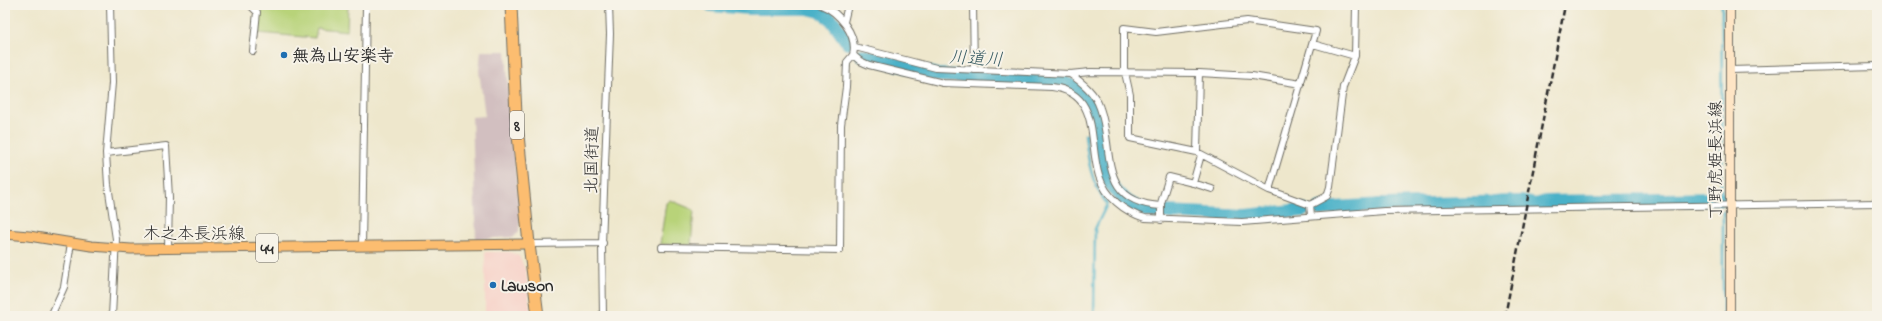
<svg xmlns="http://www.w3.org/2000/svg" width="1882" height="321" viewBox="0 0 1882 321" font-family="'Indie Flower','Klee One',sans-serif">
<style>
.built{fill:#f7d1c7}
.industrial{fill:#d2bfc0}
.green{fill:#b8d379;stroke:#727f52}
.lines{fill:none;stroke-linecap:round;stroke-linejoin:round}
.stream{stroke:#49b1c8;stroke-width:2.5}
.river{stroke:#49b1c8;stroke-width:14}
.street-casing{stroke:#6f6d63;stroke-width:8}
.secondary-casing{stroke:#6f6d63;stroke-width:10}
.primary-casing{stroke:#6f6d63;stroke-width:11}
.highway-casing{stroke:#6f6d63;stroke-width:13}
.street{stroke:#fff;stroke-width:6}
.secondary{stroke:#fee5c5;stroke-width:8}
.primary{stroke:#fcbd6f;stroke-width:9}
.highway{stroke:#fcbd6f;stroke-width:11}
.rail{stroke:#2b2b2b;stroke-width:2.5;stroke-dasharray:6 3;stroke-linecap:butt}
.poi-dot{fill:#1f6fb2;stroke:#f7f3e8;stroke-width:1.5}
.labels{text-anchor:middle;stroke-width:4;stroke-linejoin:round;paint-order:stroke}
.shield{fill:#f7f3e8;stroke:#686764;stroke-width:1}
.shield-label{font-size:16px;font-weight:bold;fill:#2b2b2b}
.poi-label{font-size:17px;font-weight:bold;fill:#2b2b2b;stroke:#f7f3e8;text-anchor:start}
.street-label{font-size:17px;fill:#2b2b2b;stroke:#f7f3e8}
.water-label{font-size:18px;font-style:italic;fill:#365a62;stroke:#f7f3e8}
</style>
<rect width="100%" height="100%" fill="#f7f3e8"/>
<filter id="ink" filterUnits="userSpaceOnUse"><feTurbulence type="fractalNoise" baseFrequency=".025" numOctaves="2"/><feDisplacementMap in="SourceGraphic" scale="8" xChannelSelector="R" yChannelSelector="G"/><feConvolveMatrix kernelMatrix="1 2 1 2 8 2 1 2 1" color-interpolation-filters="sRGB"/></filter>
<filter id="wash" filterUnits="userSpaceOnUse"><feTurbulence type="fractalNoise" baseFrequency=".012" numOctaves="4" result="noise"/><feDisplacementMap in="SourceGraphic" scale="16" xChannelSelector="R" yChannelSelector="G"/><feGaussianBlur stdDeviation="0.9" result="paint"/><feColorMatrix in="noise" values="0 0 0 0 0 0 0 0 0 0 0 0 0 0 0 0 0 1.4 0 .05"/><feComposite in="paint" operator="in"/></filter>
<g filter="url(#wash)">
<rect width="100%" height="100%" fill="#eee7cc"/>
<path class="built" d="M485,252H510L519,256L526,271L531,316H485Z"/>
<path class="industrial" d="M481,51H506L510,113L520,218L519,231L514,237L476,239L472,117L485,116L479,71Z"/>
<path class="green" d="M258,5H348L347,31L317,28L315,38L258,33L260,7Z
M670,200L694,210L691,245L660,244L666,203Z"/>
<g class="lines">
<path class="stream" d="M1722,5L1721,190L1723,203
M1096,133H1098
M1088,134H1085C1088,160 1091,184 1107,204L1095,229L1094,316
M1723,211V316"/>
<path class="river" d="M711,5L751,8H808L820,11L832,20L848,43
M862,55L937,75L1059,81C1130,100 1068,187 1148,211L1246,216L1303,210
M1320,209L1383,205L1520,202L1536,205L1546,202L1722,199"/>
</g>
</g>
<g filter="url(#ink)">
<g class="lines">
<defs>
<path id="street" d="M110,5L112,83L106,153L108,185L116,239L112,316
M250,5L257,12L253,51
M821,5C839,12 858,35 853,55L860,61L869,65L943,83L1052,87C1101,93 1088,141 1099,176C1106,197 1124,212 1145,218L1242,222L1384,211L1877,203
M973,5L974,70
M1247,21L1316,31L1269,190L1197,152L1130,138V95L1124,68V28L1156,32Z
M844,22L848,5
M1313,44L1355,56
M855,47L936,68L1070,74L1090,72L1199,73
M1730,70L1877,66
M1070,74C1083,83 1095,93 1100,108C1115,149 1096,202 1161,206
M1197,152L1199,73L1252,76L1301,84
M106,153L166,146L169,197L168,249
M1193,183L1212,189
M1269,190L1310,205
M1311,215L1310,205L1327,196L1330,187L1343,87L1355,56L1356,5
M1161,220V203L1169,177L1193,183L1201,155
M529,244L603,243
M362,246L366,5
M661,247L840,250L841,125L846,87L847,62L853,55
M51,316L64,287L71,243
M603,316L602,244L610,34L609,5"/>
<path id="secondary" d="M1730,316V5"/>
<path id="primary" d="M5,234L29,236L91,246L131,249L529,244"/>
<path id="highway" d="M511,5L516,115L529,244L538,316"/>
</defs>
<use href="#street" class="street-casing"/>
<use href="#secondary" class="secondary-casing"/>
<use href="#primary" class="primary-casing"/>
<use href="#highway" class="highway-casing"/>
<use href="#street" class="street"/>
<use href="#secondary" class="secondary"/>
<use href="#primary" class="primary"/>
<use href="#highway" class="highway"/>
<path class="rail" d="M1505,316L1565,5"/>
</g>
</g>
<g class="poi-dot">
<circle cx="284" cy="55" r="4"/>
<circle cx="493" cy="285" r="4"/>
</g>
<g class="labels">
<g class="shield">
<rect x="510" y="111" width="14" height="28" rx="3"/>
<rect x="256" y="234" width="22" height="28" rx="3"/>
</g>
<g class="shield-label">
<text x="517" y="131">8</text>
<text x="267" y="254">44</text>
</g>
<g class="poi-label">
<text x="292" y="61">無為山安楽寺</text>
<text x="501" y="291">Lawson</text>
</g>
<g class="street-label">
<text transform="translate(591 160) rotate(-89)" y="6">北国街道</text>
<text transform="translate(1715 160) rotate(-90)" y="6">丁野虎姫長浜線</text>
<text x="194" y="239">木之本長浜線</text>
</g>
<g class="water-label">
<text transform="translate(976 58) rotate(3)" y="6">川道川</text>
</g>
</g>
<rect width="1882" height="321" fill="none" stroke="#f7f3e8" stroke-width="20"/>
</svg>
